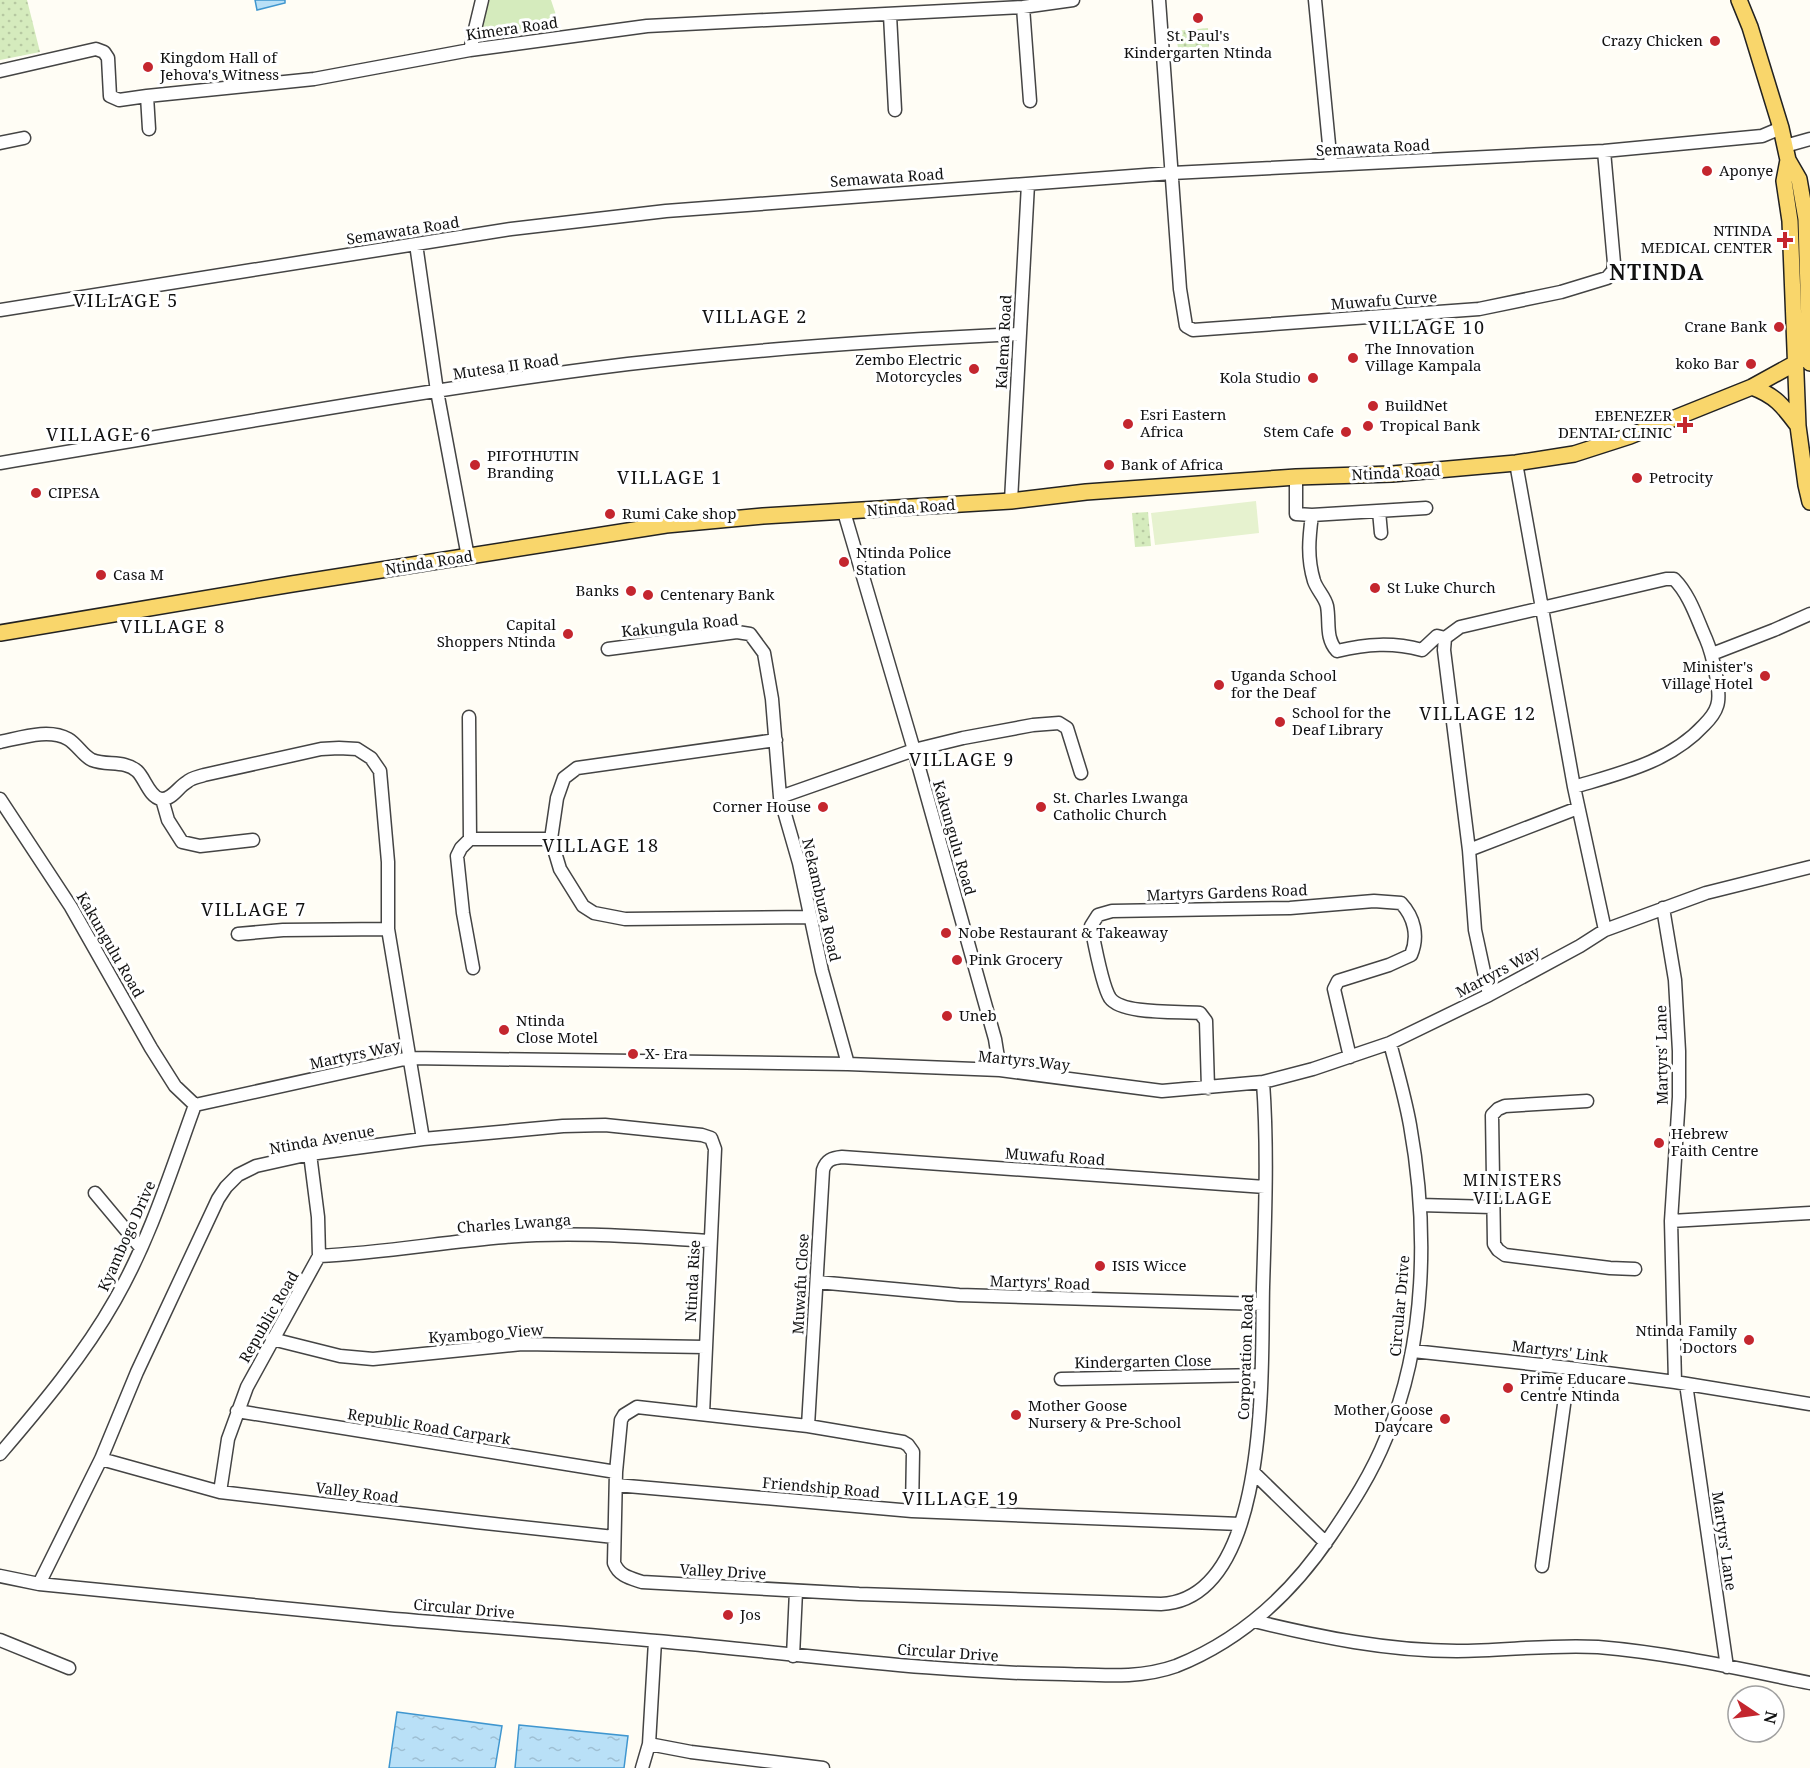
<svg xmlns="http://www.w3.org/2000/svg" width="1810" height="1768" viewBox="0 0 1810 1768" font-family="'Noto Serif',serif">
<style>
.grass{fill:#d5ebbd}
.park{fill:url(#park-dots)}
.pitch{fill:#e6f2cf}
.water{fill:url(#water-ripples);stroke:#3f96cf;stroke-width:1.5}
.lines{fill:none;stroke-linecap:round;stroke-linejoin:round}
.minor-casing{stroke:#444;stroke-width:15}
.major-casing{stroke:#222;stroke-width:18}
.minor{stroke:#fff;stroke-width:12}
.major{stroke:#f9d66b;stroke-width:15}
.poi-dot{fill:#c4262e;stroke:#fff;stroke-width:2}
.labels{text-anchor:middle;stroke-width:6;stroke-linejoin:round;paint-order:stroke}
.street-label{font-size:15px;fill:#111;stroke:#fff}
.poi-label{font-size:15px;fill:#111;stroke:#fff;text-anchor:start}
.neighbourhood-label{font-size:16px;letter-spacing:1.5px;fill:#111;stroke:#fff}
.quarter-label{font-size:18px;letter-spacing:1.5px;fill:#111;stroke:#fff}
.district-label{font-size:21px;font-weight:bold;letter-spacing:1.5px;fill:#111;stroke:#fff}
</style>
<defs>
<pattern id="park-dots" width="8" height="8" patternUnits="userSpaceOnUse" patternTransform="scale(1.5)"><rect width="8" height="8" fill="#d5ebbd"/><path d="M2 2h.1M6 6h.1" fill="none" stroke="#b6c8a1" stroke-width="1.8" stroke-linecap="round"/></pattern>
<pattern id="water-ripples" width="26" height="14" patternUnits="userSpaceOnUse" patternTransform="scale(1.5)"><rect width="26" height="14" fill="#b9e0f7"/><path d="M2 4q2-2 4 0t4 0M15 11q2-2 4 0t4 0" fill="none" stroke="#9ebfd3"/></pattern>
</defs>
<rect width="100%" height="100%" fill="#fffdf5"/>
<path class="grass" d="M488,0H551L561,30L485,36L482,29Z"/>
<path class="park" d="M0,0H27L40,52L0,60Z
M1208,28L1209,48L1179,53L1175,31Z
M1148,512L1151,546L1135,547L1132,513Z"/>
<path class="pitch" d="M1256,501L1259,533L1155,545L1151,513Z"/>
<path class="water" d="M255,0H285V3L257,10Z
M397,1712L502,1726L495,1768H389Z
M519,1725L628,1736L624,1768H515Z"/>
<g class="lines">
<defs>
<path id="minor" d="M1159,0L1180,289L1186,326L1193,330L1479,309L1561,292L1607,278L1613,271L1614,263L1604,151
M1315,0L1331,165
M1023,7L1030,101
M890,15L895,110
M470,50L482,0
M0,71L96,49L104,52L108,58L110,96L119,100L147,96L314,79L470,50L647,26L1023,7L1073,0
M147,96L149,129
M0,143L24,138
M1785,146L1810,139
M416,244L437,391L468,557
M0,310L511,229L666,211L1172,173L1604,151L1762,136L1781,128
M0,463C209,429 418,390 628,364C758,349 889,340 1020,334
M1516,463L1574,787L1605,930
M1296,477V514L1312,515C1309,538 1307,558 1314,581C1317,590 1325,597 1327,606C1330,622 1325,638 1337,651C1367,644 1392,642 1422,650L1437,636L1445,638
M1011,501L1028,184
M1379,511L1381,533
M844,512L914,750L995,1039L1000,1070
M1312,515L1426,508
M608,649L737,632L750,634L764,653L772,699L780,797L799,863L822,971L848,1064
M1712,654L1774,630L1810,614
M469,717L470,839
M776,740L577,768L564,778L557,798L551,839L560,869L583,906L594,913L625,919L811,917
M0,742C20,738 49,728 68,739C77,744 83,756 92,760C107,766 125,760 137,771C145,778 149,797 161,799C172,800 178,787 187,782C191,778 198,777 204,775L321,749L339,748L357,749L371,758L380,771L388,862V929L423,1139
M780,797L914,750L963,738L1033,725L1059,723L1067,728L1081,773
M0,799L71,907L151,1048L175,1086L195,1105
M162,799L168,820L182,842L200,846L253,840
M1469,850L1578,808
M1663,908L1675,980L1679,1051V1097L1671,1221L1675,1382
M238,934L283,930L388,929
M473,968L463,913L457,856L461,848L470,839H551
M1489,995L1475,930L1469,850L1444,650L1445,638L1460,627L1666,579H1674C1690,595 1697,619 1706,639C1712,653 1722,693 1717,706C1715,713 1709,720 1704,725C1670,762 1621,773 1574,787
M1208,1088L1206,1021L1200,1013C1180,1011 1122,1015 1110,998C1102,986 1094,941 1091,926L1098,915L1112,911L1290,908L1374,901L1401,903C1414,917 1419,936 1411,955L1389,965L1338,981L1334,989L1350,1057
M1587,1101L1505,1106L1498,1109L1492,1115L1494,1244L1498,1250L1505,1255L1610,1268L1635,1269
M195,1105L409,1058L848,1064L1000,1070L1162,1091L1263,1082L1313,1069L1390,1043L1489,995L1580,946L1605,930L1706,893L1810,867
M95,1193L141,1248
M1420,1205L1492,1207
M1671,1221L1810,1213
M319,1256C382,1253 443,1242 505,1237C573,1231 642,1237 710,1241
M817,1282L959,1295L1262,1304
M272,1339L340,1356L373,1359L522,1344L705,1347
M1413,1351L1569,1368L1675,1382L1810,1404
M1061,1379L1261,1375
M1686,1384L1727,1667
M237,1411L616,1472
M808,1426L823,1170C826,1160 832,1158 842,1157L1265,1187
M0,1454C41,1406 84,1355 115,1300C150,1239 171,1171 195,1105
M101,1459L220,1492L476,1522L614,1537
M1253,1472L1326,1543
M616,1485L912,1511L1240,1524
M220,1492L228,1439L247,1387L319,1256L318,1217L310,1154
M912,1511L913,1452L908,1445L903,1442L808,1426L637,1407L624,1415L621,1420L616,1472L614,1563C619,1576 630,1578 642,1582L859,1594L1161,1604C1272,1599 1261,1363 1263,1287C1265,1219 1268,1151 1263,1082
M1542,1566L1569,1368
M0,1576L39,1584C154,1595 269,1607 384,1618C499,1628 614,1636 729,1648C840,1659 952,1673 1064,1674C1101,1675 1140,1679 1176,1666C1241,1640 1292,1593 1331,1535C1352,1504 1372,1473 1386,1438C1427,1343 1428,1225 1410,1125C1405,1097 1397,1070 1390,1043
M39,1584L101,1459L137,1372L218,1199L226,1187L238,1175L256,1166L310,1154L423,1139L563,1126L605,1125L702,1135L711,1138L715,1149L703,1414
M1254,1621C1320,1637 1388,1651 1457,1651C1504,1651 1551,1644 1598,1647C1670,1653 1740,1669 1810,1683
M0,1640L69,1668
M655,1641L649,1744L691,1752L823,1768
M793,1656L796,1591
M642,1768L649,1744"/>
<path id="major" d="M1739,0L1750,27L1781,128L1788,160L1784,181L1790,221L1798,426L1806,485L1810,502
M1788,160L1799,179L1806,219L1810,363
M1752,387C1776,396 1783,406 1798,426
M0,633L292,584L666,525L763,516L1011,501L1086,492L1296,477L1392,474L1516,463L1574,454L1630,436L1752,387L1810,355"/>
</defs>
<use href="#minor" class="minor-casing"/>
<use href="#major" class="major-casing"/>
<use href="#minor" class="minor"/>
<use href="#major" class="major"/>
</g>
<g class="poi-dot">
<circle cx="1198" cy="18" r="6"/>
<circle cx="1715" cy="41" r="6"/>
<circle cx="148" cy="67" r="6"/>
<circle cx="1707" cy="171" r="6"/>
<path d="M1782 231h6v6h6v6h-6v6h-6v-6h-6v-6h6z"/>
<circle cx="1779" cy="327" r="6"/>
<circle cx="1353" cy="358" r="6"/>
<circle cx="1751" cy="364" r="6"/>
<circle cx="974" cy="369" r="6"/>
<circle cx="1313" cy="378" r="6"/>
<circle cx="1373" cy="406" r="6"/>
<circle cx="1128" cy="424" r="6"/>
<path d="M1682 416h6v6h6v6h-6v6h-6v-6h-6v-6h6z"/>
<circle cx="1368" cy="426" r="6"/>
<circle cx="1346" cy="432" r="6"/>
<circle cx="475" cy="465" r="6"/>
<circle cx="1109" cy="465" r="6"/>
<circle cx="1637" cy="478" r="6"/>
<circle cx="36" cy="493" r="6"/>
<circle cx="610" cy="514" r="6"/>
<circle cx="844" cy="562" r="6"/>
<circle cx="101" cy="575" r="6"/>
<circle cx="1375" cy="588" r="6"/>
<circle cx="631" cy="591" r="6"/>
<circle cx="648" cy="595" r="6"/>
<circle cx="568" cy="634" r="6"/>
<circle cx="1765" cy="676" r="6"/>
<circle cx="1219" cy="685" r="6"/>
<circle cx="1280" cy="722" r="6"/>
<circle cx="823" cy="807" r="6"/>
<circle cx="1041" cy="807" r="6"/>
<circle cx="946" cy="933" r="6"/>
<circle cx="957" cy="960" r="6"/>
<circle cx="947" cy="1016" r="6"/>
<circle cx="504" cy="1030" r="6"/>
<circle cx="633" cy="1054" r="6"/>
<circle cx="1659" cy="1143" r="6"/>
<circle cx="1100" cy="1266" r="6"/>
<circle cx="1749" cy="1340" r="6"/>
<circle cx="1508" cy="1388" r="6"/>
<circle cx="1016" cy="1415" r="6"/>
<circle cx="1445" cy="1419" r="6"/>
<circle cx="728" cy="1615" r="6"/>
</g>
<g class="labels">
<g class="street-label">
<text transform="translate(512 29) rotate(-8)" y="5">Kimera Road</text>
<text transform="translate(1373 148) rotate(-3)" y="5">Semawata Road</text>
<text transform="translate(887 178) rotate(-4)" y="5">Semawata Road</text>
<text transform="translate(403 231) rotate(-9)" y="5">Semawata Road</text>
<text transform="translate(1384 301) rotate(-4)" y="5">Muwafu Curve</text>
<text transform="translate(1004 342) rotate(-87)" y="5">Kalema Road</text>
<text transform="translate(506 367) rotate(-8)" y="5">Mutesa II Road</text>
<text transform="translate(1396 473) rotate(-3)" y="5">Ntinda Road</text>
<text transform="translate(911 508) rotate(-4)" y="5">Ntinda Road</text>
<text transform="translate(429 563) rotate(-9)" y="5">Ntinda Road</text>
<text transform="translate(680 626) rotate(-6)" y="5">Kakungula Road</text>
<text transform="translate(954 838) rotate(74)" y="5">Kakungulu Road</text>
<text transform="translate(1227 893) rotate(-2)" y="5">Martyrs Gardens Road</text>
<text transform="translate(821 900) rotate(77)" y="5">Nekambuza Road</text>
<text transform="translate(110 945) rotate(60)" y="5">Kakungulu Road</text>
<text transform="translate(1498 972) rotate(-28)" y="5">Martyrs Way</text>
<text transform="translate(355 1055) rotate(-12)" y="5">Martyrs Way</text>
<text transform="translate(1662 1055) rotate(-91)" y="5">Martyrs' Lane</text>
<text transform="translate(1024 1061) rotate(6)" y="5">Martyrs Way</text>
<text transform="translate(322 1140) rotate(-10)" y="5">Ntinda Avenue</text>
<text transform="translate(1055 1157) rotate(4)" y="5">Muwafu Road</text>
<text transform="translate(514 1224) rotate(-4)" y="5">Charles Lwanga</text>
<text transform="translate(127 1236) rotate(-66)" y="5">Kyambogo Drive</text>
<text transform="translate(693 1281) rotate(-87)" y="5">Ntinda Rise</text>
<text transform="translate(1040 1283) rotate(2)" y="5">Martyrs' Road</text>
<text transform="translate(801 1284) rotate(-87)" y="5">Muwafu Close</text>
<text transform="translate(1400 1306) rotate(-85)" y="5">Circular Drive</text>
<text transform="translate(269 1317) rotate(-60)" y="5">Republic Road</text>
<text transform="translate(486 1334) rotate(-4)" y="5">Kyambogo View</text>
<text transform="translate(1560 1352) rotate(7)" y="5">Martyrs' Link</text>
<text transform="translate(1246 1357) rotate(-88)" y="5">Corporation Road</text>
<text transform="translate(1143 1362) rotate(-1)" y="5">Kindergarten Close</text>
<text transform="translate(429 1427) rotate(9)" y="5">Republic Road Carpark</text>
<text transform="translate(821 1488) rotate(5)" y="5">Friendship Road</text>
<text transform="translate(357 1493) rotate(7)" y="5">Valley Road</text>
<text transform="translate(1724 1541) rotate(82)" y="5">Martyrs' Lane</text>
<text transform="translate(723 1572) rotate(3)" y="5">Valley Drive</text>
<text transform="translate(464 1609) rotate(5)" y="5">Circular Drive</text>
<text transform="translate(948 1653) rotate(4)" y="5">Circular Drive</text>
</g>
<g class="poi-label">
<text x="1198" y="41" text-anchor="middle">St. Paul's<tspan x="1198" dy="17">Kindergarten Ntinda</tspan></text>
<text x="1703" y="46" text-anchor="end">Crazy Chicken</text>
<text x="160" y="63">Kingdom Hall of<tspan x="160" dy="17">Jehova's Witness</tspan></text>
<text x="1719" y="176">Aponye</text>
<text x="1772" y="236" text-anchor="end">NTINDA<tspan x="1772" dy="17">MEDICAL CENTER</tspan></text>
<text x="1767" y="332" text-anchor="end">Crane Bank</text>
<text x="1365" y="354">The Innovation<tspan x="1365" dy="17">Village Kampala</tspan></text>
<text x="962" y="365" text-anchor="end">Zembo Electric<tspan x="962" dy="17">Motorcycles</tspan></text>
<text x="1739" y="369" text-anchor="end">koko Bar</text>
<text x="1301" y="383" text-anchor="end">Kola Studio</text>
<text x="1385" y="411">BuildNet</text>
<text x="1140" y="420">Esri Eastern<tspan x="1140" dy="17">Africa</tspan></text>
<text x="1672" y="421" text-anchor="end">EBENEZER<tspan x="1672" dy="17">DENTAL CLINIC</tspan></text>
<text x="1380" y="431">Tropical Bank</text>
<text x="1334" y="437" text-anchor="end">Stem Cafe</text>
<text x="487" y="461">PIFOTHUTIN<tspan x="487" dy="17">Branding</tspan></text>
<text x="1121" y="470">Bank of Africa</text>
<text x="1649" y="483">Petrocity</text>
<text x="48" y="498">CIPESA</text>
<text x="622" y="519">Rumi Cake shop</text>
<text x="856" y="558">Ntinda Police<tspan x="856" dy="17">Station</tspan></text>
<text x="113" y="580">Casa M</text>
<text x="1387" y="593">St Luke Church</text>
<text x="619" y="596" text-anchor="end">Banks</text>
<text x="660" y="600">Centenary Bank</text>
<text x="556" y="630" text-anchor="end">Capital<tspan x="556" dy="17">Shoppers Ntinda</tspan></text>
<text x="1753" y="672" text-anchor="end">Minister's<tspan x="1753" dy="17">Village Hotel</tspan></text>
<text x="1231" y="681">Uganda School<tspan x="1231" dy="17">for the Deaf</tspan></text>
<text x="1292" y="718">School for the<tspan x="1292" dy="17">Deaf Library</tspan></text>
<text x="1053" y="803">St. Charles Lwanga<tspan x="1053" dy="17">Catholic Church</tspan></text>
<text x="811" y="812" text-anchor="end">Corner House</text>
<text x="958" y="938">Nobe Restaurant &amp; Takeaway</text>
<text x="969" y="965">Pink Grocery</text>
<text x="959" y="1021">Uneb</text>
<text x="516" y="1026">Ntinda<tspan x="516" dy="17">Close Motel</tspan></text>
<text x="645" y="1059">X- Era</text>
<text x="1671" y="1139">Hebrew<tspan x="1671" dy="17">Faith Centre</tspan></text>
<text x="1112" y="1271">ISIS Wicce</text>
<text x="1737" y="1336" text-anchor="end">Ntinda Family<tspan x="1737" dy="17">Doctors</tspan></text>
<text x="1520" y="1384">Prime Educare<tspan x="1520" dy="17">Centre Ntinda</tspan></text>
<text x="1028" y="1411">Mother Goose<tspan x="1028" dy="17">Nursery &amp; Pre-School</tspan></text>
<text x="1433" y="1415" text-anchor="end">Mother Goose<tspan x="1433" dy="17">Daycare</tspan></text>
<text x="740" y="1620">Jos</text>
</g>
<g class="neighbourhood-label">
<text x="1513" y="1186">MINISTERS<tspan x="1513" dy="18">VILLAGE</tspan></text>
</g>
<g class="quarter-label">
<text x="126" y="307">VILLAGE 5</text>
<text x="755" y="323">VILLAGE 2</text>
<text x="1427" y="334">VILLAGE 10</text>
<text x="99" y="441">VILLAGE 6</text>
<text x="670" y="484">VILLAGE 1</text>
<text x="173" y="633">VILLAGE 8</text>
<text x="1478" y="720">VILLAGE 12</text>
<text x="962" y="766">VILLAGE 9</text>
<text x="601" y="852">VILLAGE 18</text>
<text x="254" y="916">VILLAGE 7</text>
<text x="961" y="1505">VILLAGE 19</text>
</g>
<g class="district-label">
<text x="1657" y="280">NTINDA</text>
</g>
</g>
<g transform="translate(1756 1714) rotate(103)"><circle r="28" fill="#ffffff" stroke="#a0a0a0" stroke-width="1.5"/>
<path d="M0-4.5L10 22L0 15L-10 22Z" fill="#c4262e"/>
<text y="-9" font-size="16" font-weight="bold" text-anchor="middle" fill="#111111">N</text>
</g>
</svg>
